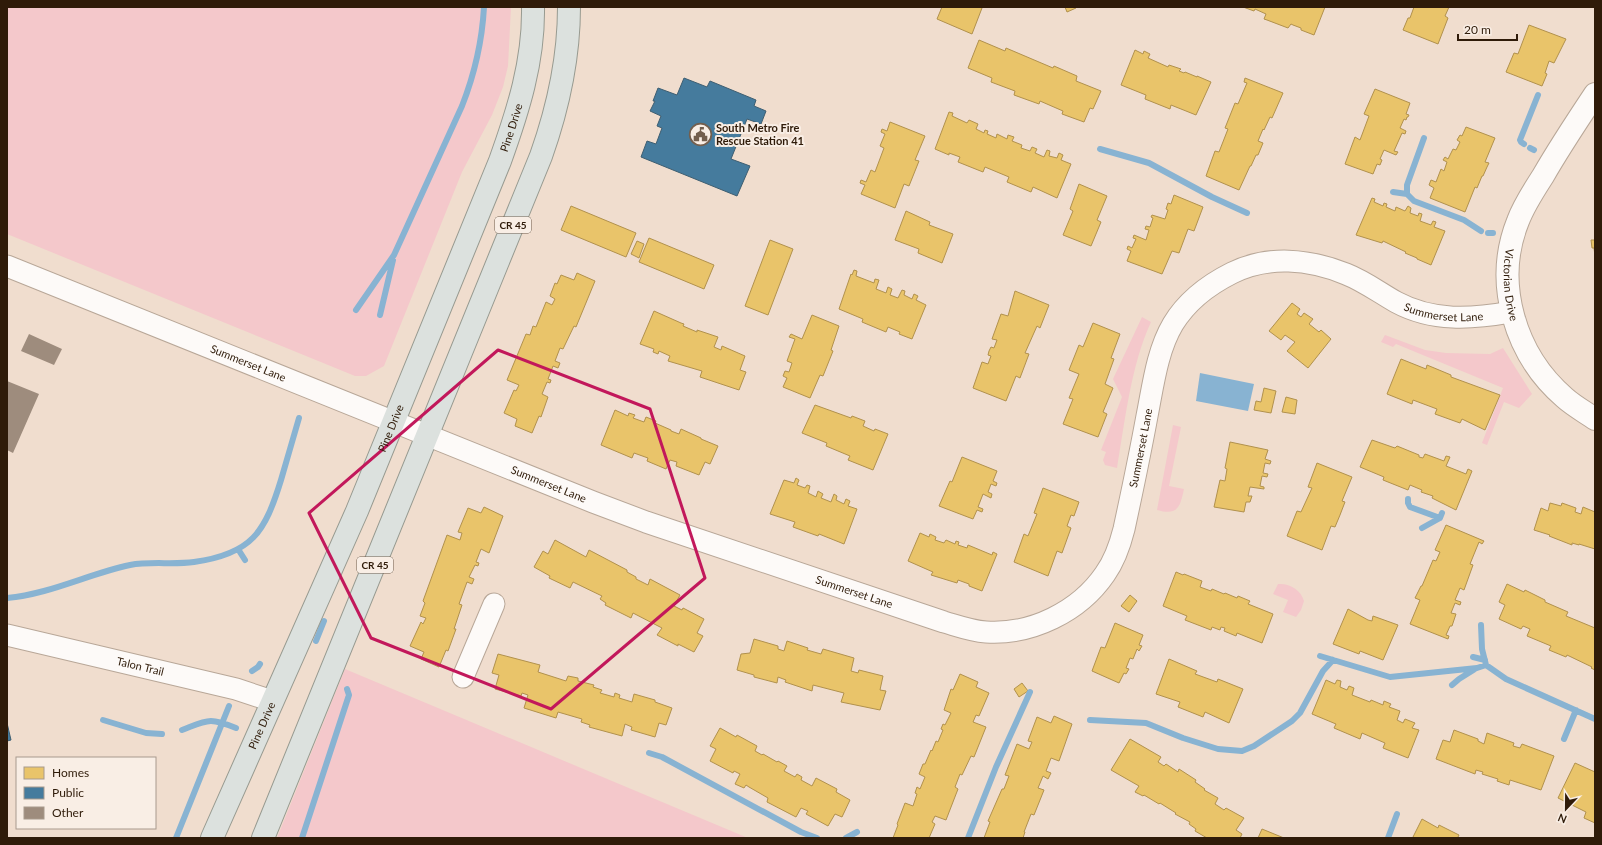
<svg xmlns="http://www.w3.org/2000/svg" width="1602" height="845" viewBox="0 0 1602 845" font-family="Lato,sans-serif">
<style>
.green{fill:#f4c8cb}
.water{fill:#88b3d2}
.homes{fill:#e9c46a;stroke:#b1914d}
.public{fill:#457b9d;stroke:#3e5e71}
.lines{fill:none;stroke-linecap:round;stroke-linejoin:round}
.stream{stroke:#88b3d2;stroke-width:6}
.building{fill:#9e8c7d}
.minor-casing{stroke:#b8a798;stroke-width:23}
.tertiary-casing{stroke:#b8a798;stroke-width:24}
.primary-casing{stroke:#979a90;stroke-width:24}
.minor{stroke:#fdfaf8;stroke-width:21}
.tertiary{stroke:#fdfaf8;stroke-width:22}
.primary{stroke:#dce1de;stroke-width:22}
.marked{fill:none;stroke:#c2185b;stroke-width:3;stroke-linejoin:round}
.labels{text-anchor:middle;stroke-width:4;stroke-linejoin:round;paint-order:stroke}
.shield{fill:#f9eee5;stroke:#6c5a4b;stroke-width:1}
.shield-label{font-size:10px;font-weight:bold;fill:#2f1b09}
.street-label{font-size:11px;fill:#2f1b09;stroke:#f9eee5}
.poi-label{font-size:11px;font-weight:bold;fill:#2f1b09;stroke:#f9eee5;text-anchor:start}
</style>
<rect width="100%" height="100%" fill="#f0ddce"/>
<path class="green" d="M7,7H511L508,66L503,87L492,115L462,172L384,366L366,376H355L7,234Z
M1142,317L1151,322C1131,365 1125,421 1117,468L1105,465L1103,460L1106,452L1101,450L1122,397L1113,379Z
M1385,335L1425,350L1446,353L1490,354L1503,348L1532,394L1519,408L1504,402L1487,445L1482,443L1503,388L1396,344L1393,347L1381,342Z
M1173,425L1181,427L1169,486L1184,489C1180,507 1178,516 1157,510Z
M1278,584C1290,583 1301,590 1304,601L1301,610L1296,617L1283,612L1288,600L1273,594Z
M345,669L748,838H277Z"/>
<path class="water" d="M1200,373L1254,384L1248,411L1196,401Z"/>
<path class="homes" d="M942,7H980L982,8L972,34L937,19Z
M1065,7H1076V8L1067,12Z
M1243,7H1325L1314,35L1301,30V28L1293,25L1291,24L1288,28L1267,20L1264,19L1266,14L1255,9L1254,11Z
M1413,7H1449L1445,16L1448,18L1438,44L1403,30L1408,18H1410L1414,7Z
M1529,25L1566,39L1554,63L1549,61L1545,73L1547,74L1542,86L1506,72L1514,53L1518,54Z
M979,40L1005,51L1006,48L1053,68L1054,66L1077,76L1076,81L1101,91L1093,109L1090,108L1084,122L1062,114L1063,111L1040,101L1039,104L1014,95L1015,91L991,82L992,78L968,68Z
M1135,50L1143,54L1144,51L1150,54L1148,58L1168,67L1169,65L1181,69L1179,71L1184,73L1185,72L1197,77V76L1211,82L1196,115L1171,105L1170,109L1145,99L1146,95L1121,85Z
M1245,78L1283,93L1272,118L1270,117L1264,130L1263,129L1258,141L1263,143L1258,155H1256L1251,166H1250L1239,190L1206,176L1215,151L1219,152L1228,129L1225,128L1235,103L1238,104L1247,83L1244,82Z
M1375,89L1410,103L1406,114L1409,115L1408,117H1407L1406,120L1404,119L1400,128L1406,131L1405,134L1402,133L1394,151L1398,152L1396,155L1384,150L1380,159L1382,160L1380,165L1377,164L1373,174L1345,164L1355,137L1360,140L1369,116L1364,114Z
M949,112L953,113L952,116L967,123L969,120L978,124L976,129L984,133L985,130L988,131L987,134L996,138L997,134L1007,139L1008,135L1014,137L1012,141L1022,145L1021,148L1030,151L1032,147L1037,149L1035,153L1044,157L1047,150L1050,151L1049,156L1057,158L1059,153L1063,155L1061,160L1071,164L1057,198L1033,187L1031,192L1007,182L1009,177L985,167L983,172L958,162L960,157L949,153V155L935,149Z
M890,122L925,136L915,160L919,161L909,186L904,184L895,208L861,194L865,185L860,183L861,180L866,182L871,170L875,172L884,148L880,146L885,134L881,132L882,129L887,131Z
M1466,127L1495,138L1485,162L1489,163L1487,167L1483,176H1482L1477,188L1475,187L1465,212L1430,198L1434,188L1429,185L1431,180L1436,182L1441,169L1444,171L1447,162L1443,160L1445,157L1448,159L1453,149L1456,150L1460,142L1457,140L1460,135L1462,136Z
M1079,184L1107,196L1097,220L1101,222L1091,246L1063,235L1073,211L1070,209Z
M1174,195L1203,207L1194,231L1188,229L1179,253L1172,251L1162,274L1127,261L1131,251L1127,249L1128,246L1132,248L1136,239L1133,238L1134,235L1146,240L1149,230L1145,229L1146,226L1150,227L1153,218L1151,217L1152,215L1165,219L1168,210L1166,209L1168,203L1171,204Z
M1372,198L1375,199L1374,202L1383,206L1384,203L1387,204L1386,207L1395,211L1396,207L1405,211L1408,206L1411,208L1410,213L1418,216L1419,213L1422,214L1420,221L1431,225L1433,221L1436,222L1434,227L1445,231L1431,265L1417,259V258L1405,253L1406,252L1383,241L1382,243L1356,235Z
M571,206L636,233L626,257L561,230Z
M906,211L930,222L929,225L953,234L942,263L918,253L919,249L895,240Z
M649,238L714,265L704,289L639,262Z
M770,240L793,249L768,315L745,306Z
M1591,240H1595V256L1594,248H1592Z
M637,241L644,244L639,258L631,254Z
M854,270L857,271L856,276L874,283L875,279L879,280L876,289L886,293L888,287L892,289L890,295L898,298L902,290L905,291L904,295L912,299L914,294L918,296L916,300L926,305L912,339L899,334L900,332L888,327L886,332L862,322L863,319L839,309L851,274L852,275Z
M577,273L595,281L576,327L574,326L563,349L560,348L555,361L560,363L558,368L553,366L548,379L551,380L550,383L547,382L542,394L548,397L541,417L539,416L532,433L515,426L517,419L504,413L514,390L516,391L519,385L507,380L526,334L530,335L533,326L536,327L546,302L552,305L555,299L550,296L555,283L557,284L561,275L574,280Z
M1015,291L1049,305L1040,328L1037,326L1025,353L1029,354L1020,378L1016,376L1006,401L973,388L982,362L988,364L991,356L988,355L989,351L991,347L994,348L997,340L992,339L1001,314L1008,316Z
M1292,303L1300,309L1297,314L1301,317L1304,313L1313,319L1309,324L1319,332L1321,330L1331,339L1308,368L1287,351L1295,342L1285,335L1281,340L1269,331Z
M654,311L681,323L684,324L683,326L697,332V330L718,337L714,347L721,350L722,346L745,356L740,370L746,372L739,390L700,377L702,371L668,361L670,356L659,351L658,354L653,352L654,349L640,344Z
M812,315L839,326L831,350L833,351L823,376L820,375L810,398L783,387L787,378L783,376L785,371L789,372L792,363L787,361L795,339L789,337L791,334L802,339Z
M1093,323L1120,334L1111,358L1114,359L1105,384L1113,388L1103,412L1107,414L1098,437L1063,424L1073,399L1069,398L1079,374L1069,370L1079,345L1083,347Z
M1401,359L1426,369L1427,365L1451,375V377L1500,395L1485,430L1462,419L1460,423L1435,414L1437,409L1413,400L1412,404L1387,394Z
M1264,388L1276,391L1271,413L1254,410L1256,401L1261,402Z
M1286,397L1297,400L1295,414L1282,412Z
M815,405L851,418L852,416L865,421L863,426L874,431L875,429L888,434L873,470L848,460L850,456L826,446L827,443L802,433Z
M615,410L628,416L629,413L635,415L633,418L644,422L646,417L656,421L655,423L671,430V431L679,434L681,429L701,438V439L718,446L710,464L705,462L699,475L676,466L677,462L670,460L666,469L647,461L648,458L634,453L632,458L601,445Z
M1372,440L1395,448L1397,446L1419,455V457L1423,458L1425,454L1444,461L1446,456L1450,457L1446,466L1466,474L1468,469L1472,471L1456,510L1432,498L1433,496L1421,492L1422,490L1410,485L1408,490L1383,480L1384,477L1360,467Z
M1230,442L1268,450L1265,459L1271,461L1270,464L1265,463L1263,473L1268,474L1267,477L1262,476L1260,486L1264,487V489L1250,487L1248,496H1252L1250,502H1246L1244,512L1214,507L1220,480L1225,481L1227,469L1225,468Z
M962,457L997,471L993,481L997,483L996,486L991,484L988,492L992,494L991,498L983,494L978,507L983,509L982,512L977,510L973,519L939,506L950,481L952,482Z
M1317,463L1352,477L1342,501L1345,502L1340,515L1335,527L1331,526L1322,550L1287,536L1297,511L1301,512L1312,488L1308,487Z
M796,478L799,480L797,485L805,488L807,485L810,486L808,493L816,497L818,491L823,494L821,498L831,502L834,494L837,496L836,500L844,504L846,499L850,501L848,506L857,509L844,544L819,534L818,536L793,527L795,522L770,514L784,480L794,483Z
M1043,488L1079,502L1074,516L1071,515L1067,526L1071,528L1062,553L1057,551L1048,576L1014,562L1024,534L1028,536L1037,514L1034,513Z
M1550,503L1561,506L1562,503L1576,508L1575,512L1581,514L1583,507L1595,512V549L1579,544V545L1572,543V545L1549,536L1550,535L1534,530L1541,508L1548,511Z
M484,507L503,516L489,553L481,549L476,562L479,563L478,566L475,565L469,577L474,579L472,584L467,582L459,604L462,605L454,629H456L448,651L446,650L439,667L421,659L424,652L410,646L421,622L423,624L426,618L420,616L425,603L423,601L447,535L460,540L462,533L458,532L468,508L481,513Z
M1446,525L1484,541L1482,544L1479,542L1470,564L1473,565L1464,590L1460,588L1455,600L1461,602L1460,605L1455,603L1451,613L1456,614L1452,626H1450L1446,635L1449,636L1448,639L1410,624L1420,600L1415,598L1421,586H1422L1433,560L1436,561L1440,552L1435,550Z
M920,533L929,537L930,534L936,537L935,540L944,543L946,540L955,544L956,541L959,542L958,545L967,548L968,545L992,555L993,552L997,554L982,591L969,586V584L958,580L957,583L931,575L933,572L908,561Z
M555,540L586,557L589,550L627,570V572L636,577V579L648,585L650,579L680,595L674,606L682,610L683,608L685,609L704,619L697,633L703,636L694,652L678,644V646L657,635L662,628L633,613L631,618L605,605L606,603L600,599L602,596L573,582L570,588L549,578L550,576L534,567L543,551L548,554Z
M1176,572L1183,575L1184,574L1202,581L1200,587L1211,591L1212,589L1224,594L1225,593L1237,598L1238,596L1250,601L1248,604L1273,614L1262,643L1237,633L1236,636L1224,631L1225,628L1221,627L1220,630L1212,627L1211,630L1185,620L1187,616L1163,606Z
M1507,584L1524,592L1525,590L1545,600V602L1568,612L1566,616L1595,628V670L1591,668L1592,667L1567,655L1566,657L1549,650L1551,646L1527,636L1530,629L1523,626L1521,629L1499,619L1505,605L1499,602Z
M1130,595L1137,601L1129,612L1121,606Z
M1348,609L1368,620L1372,621L1373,616L1398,625L1383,660L1360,651L1359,654L1333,644Z
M1115,623L1143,635L1139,645L1142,646L1139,651L1137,649L1133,659L1130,658L1126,668L1129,669L1126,674L1124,673L1119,683L1092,671L1101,647L1105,648Z
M754,639L778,646V649L784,651L787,641L808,648L807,650L821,654L823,649L854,658L851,671L858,673L859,670L883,676L880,690L886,691L880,710L841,702L844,693L813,685L812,691L785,682L786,680L778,677L777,683L754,677V675L737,670L741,654L750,653Z
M498,654L540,665L538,672L566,681L568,676L578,678V681L594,685L593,687L602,690L600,693L614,697L615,693L620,695L619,698L632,702L634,694L655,700V702L672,708L666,725L659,723L655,737L631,730L632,727L625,724L622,736L589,727L590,725L581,722L582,719L558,712L556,718L524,708L528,695L522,693L521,696L495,689L499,675L492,673Z
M1169,659L1197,671L1195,674L1217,682L1218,679L1243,689L1229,723L1205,712L1203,717L1178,707L1180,702L1156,694Z
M960,674L978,682L976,687L989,693L979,716L976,715L973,722L986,727L974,757L971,756L962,775L960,774L955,787L958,789L946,820L935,816L932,822L935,824L929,838H893L898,825L897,824L905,803L913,806L917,794L915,793L917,787L920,789L925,777L919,774L923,764H925L931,750L932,751L936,741L938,742L943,730L941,729L943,724L945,725L951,713L944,710L951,689L953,690Z
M1326,680L1335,684L1337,680L1341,681L1340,687L1347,690L1349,686L1354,688L1352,695L1370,702L1371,700L1383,705L1384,701L1391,704L1389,707L1400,711L1397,720L1403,723L1405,719L1415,723L1412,728L1419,730L1408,758L1383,748L1385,743L1362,733L1360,739L1334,728L1336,724L1312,714Z
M1022,683L1028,691L1019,697L1014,689Z
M1054,716L1072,724L1059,761L1051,758L1046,771L1051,773L1048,779L1043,776L1038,788L1044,790L1034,815L1031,814L1024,832H1025L1023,838H984L990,822L988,821L1002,789H1004L1009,776L1005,775L1017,744L1029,749L1032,742L1028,741L1037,717L1051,723Z
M720,728L736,737L737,735L757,746L755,751L762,755L763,754L777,762L778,761L787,766L784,771L795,777L797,774L802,777L801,780L812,786L816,778L837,789L836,792L850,800L842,817L835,814L828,826L806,814L808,811L801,808L796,817L767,802L768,798L749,787L746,785L744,788L735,784L740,774L734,771L733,773L710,761L716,749L710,746Z
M1454,730L1478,739V741L1484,744L1487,733L1514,743L1513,746L1520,748L1522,744L1554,756L1541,790L1510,780L1509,785L1497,781L1498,779L1482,774L1483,772L1476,770L1475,774L1436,759L1443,740L1450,742Z
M1130,739L1161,757L1158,762L1164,766L1166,764L1178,772L1179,769L1196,780L1195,782L1205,789L1204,790L1218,798L1215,804L1224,810L1226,808L1244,818L1236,830L1242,834L1240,838H1207L1195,831L1196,829L1189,824L1190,822L1175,814L1176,813L1160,803L1159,804L1144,795L1143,796L1135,792L1139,786L1111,770Z
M1575,763L1595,772V823L1584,818L1586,812L1558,798Z
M1422,819L1438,828L1439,825L1459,835L1458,837L1459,838H1416L1413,837Z
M1262,829L1284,838H1258Z"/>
<path class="public" d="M684,78L707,87L710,81L756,100L754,106L766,111L761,124L747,119L731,159L750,166L737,196L641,157L647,141L656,144L662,128L657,126L661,116L650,111L655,101H653L658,88L677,95Z
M7,723L11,740L7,741Z"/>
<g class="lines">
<path class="stream" d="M1424,138L1407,185V194L1414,201L1464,220L1481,231
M1524,144L1521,142L1520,140L1538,95
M1530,148L1534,150
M1100,149L1149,163L1212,197L1247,213
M1393,192L1407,194
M1488,233H1493
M356,310L394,255L462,106C475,73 482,43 484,7
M380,315L393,260
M1408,499V503L1410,507L1440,518
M1422,528L1440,518L1442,513
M238,549L245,560
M7,598C50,594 88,574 130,565C151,561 173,565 194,562C252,554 265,532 281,480C287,459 293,439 299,418
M1481,625L1482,649L1486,665L1506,679L1595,719
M316,641L324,621
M1320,656L1390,677L1477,668L1486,665
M1473,657L1485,660
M252,671L258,667L260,664
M1452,685L1459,679L1475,669
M103,720L146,733L162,734
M1090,720L1146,723L1183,738L1218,749L1242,751L1254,746L1292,721L1300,713L1323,671L1333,660
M182,730C208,720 209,717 236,728
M1564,739L1576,710
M649,753L662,757L801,832L817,838
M176,838L229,706
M302,838L349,695L347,689
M846,838L857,832
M968,838L996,767L1030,692
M1388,838L1397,814"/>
</g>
<path class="building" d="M29,334L62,349L54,365L21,351Z
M7,381L39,394L13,453L7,450Z"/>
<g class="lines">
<defs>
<g id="minor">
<path id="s1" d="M7,266L593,502L646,522L944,622C958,626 971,631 986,632C1031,635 1079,612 1105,574C1115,560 1120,545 1124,529C1132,492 1140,454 1147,416C1153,386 1157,351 1173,324C1187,301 1208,285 1232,273C1268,255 1309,259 1346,274C1364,281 1380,293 1396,302C1433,322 1472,319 1511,312"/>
<path id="s2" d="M7,635L236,689L272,701"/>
<path d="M463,677L494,604"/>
</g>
<g id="tertiary">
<path id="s3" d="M1595,94C1577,121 1559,148 1543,176C1534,190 1524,205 1518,221C1493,283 1515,355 1565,398C1574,406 1585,412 1595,419"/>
</g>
<g id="primary">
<path id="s4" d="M212,838L357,511L500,161C518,111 534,61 533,7"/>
<path d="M263,838L541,156C558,108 569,58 569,7"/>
</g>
</defs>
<use href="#minor" class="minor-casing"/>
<use href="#tertiary" class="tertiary-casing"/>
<use href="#primary" class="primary-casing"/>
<use href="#minor" class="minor"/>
<use href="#tertiary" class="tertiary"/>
<use href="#primary" class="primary"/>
</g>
<path class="marked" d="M498,350L650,409L705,578L551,709L371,638L309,513Z"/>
<defs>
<symbol id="civic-ring" viewBox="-11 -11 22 22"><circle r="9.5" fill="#f9eee5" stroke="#735f4e" stroke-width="1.5"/><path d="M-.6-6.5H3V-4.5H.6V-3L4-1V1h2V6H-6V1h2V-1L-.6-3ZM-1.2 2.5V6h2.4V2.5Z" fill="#735f4e"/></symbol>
</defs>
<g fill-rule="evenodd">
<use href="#civic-ring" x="688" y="122" width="25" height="25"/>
</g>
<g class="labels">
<g class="shield">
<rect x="495" y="217" width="36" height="16" rx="3"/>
<rect x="357" y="557" width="36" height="16" rx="3"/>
</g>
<g class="shield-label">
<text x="513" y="229">CR 45</text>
<text x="375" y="569">CR 45</text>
</g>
<g class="street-label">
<text dy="4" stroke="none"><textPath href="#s4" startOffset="771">Pine Drive</textPath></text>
<text dy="4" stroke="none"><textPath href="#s3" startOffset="214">Victorian Drive</textPath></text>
<text dy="4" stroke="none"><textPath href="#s1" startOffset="1748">Summerset Lane</textPath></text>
<text dy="4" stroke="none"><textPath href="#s1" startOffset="260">Summerset Lane</textPath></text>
<text dy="4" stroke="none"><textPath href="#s4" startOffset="447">Pine Drive</textPath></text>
<text dy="4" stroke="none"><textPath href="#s1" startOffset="1316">Summerset Lane</textPath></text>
<text dy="4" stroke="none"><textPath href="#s1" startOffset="584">Summerset Lane</textPath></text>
<text dy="4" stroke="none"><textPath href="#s1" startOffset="908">Summerset Lane</textPath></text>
<text dy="4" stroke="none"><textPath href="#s2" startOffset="137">Talon Trail</textPath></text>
<text dy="4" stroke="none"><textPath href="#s4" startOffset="123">Pine Drive</textPath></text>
</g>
<g class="poi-label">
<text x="716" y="132">South Metro Fire<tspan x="716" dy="13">Rescue Station 41</tspan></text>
</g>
</g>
<rect width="1602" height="845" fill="none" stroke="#2f1b09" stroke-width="16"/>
<rect x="16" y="757" width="140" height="72" fill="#f9eee5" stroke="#a89a8d"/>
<rect x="24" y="767" width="20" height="12" fill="#e9c46a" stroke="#a89a8d"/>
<text x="52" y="777" font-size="12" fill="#2f1b09">Homes</text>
<rect x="24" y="787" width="20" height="12" fill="#457b9d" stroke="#a89a8d"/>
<text x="52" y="797" font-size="12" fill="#2f1b09">Public</text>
<rect x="24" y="807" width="20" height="12" fill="#9e8c7d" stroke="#a89a8d"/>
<text x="52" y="817" font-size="12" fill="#2f1b09">Other</text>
<g transform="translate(1566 809) rotate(202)" stroke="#f9eee5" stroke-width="3" paint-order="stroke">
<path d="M0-3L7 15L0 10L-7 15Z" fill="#2f1b09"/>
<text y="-6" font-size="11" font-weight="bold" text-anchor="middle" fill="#2f1b09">N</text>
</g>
<path d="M1458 34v6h59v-6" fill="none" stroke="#2f1b09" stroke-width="2"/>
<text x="1464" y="34" font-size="12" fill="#2f1b09" stroke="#f9eee5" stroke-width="3" paint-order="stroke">20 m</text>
</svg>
